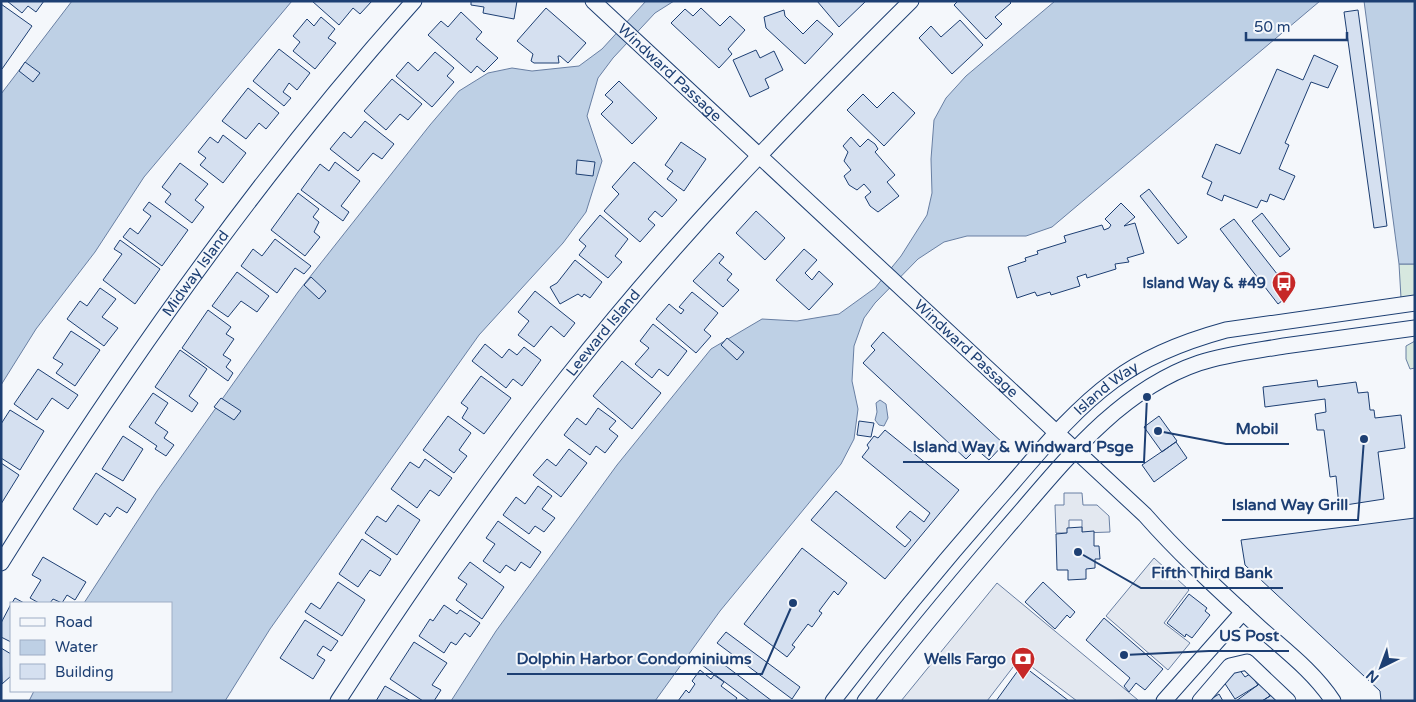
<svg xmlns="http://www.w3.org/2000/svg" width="1416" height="702" viewBox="0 0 1416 702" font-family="'Varela Round',sans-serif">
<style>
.green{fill:#d7e8df;stroke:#687fa3}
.parking{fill:#e3e8f0;stroke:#687fa3}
.water{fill:#bed0e5;stroke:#687fa3}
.building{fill:#d5e0f0;stroke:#1d3f73}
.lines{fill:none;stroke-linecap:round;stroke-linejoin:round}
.minor-casing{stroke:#1d3f73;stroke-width:17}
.minor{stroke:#f4f7fb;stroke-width:15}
.labels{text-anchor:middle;stroke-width:4;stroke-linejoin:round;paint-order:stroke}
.street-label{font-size:15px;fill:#1d3f73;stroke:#f4f7fb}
.poi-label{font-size:15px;font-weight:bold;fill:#1d3f73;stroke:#f4f7fb;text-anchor:end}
.leader{fill:none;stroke:#1d3f73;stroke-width:2}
.callout-dot{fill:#1d3f73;stroke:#f4f7fb;stroke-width:2}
.callout-label{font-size:16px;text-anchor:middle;font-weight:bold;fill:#1d3f73;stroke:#f4f7fb;stroke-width:4;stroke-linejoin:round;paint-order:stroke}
</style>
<rect width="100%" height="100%" fill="#f4f7fb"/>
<path class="green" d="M1399,264H1415V296L1401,298Z
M1415,341V368L1410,369L1406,359V346Z"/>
<path class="parking" d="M1064,493H1082L1083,505H1097L1109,516L1110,532L1082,533V520H1069V533H1056L1055,505H1064Z
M1154,558L1189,590L1164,623L1190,643L1168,670L1106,616Z
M997,583L1138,700L1077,701L1020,658L987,701H901Z"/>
<path class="water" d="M72,1H292L144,177L95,252L36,329L1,385V94Z
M646,1H674L655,13L613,58L598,78L587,116L602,161L586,212L563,243L479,335L270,629L225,701H29L34,691H171V603H84L157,491L298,292L430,125L459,91L488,73L512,68L532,71L579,66L602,49Z
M1055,1H1320L1052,227L1026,236H967L944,242L918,259L875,303L864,318L854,346L852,381L858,409L854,439L841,464L720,611L655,701H451L496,631L617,465L711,349L762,319L797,321L839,314L875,288L901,256L927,215L932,193L931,159L934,120L946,98L966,76Z
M1364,1H1415V264H1399Z
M880,400L886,404L888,418L884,426L879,425L875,420L877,412L876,403Z"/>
<path class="building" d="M7,1H44L36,12L28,6L22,13Z
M312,1H372L360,14L353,8L339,25Z
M471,1H517L514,19L483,13L484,7L471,5Z
M817,1H866L839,27Z
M958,1H1009L1011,3L995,17L1002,24L986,39L954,5Z
M1,4L32,26L2,69H1Z
M546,8L586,43L568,63L560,56H558L559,63H534L531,61L533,54L517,41Z
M701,8L720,26L730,16L745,30L728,49L732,54L719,68L671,23L685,9L693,16Z
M784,10L785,16L803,34L817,20L833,34L805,64L766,28L764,17Z
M1358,10L1387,226L1374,228L1344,12Z
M461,12L482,32L476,39L498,58L484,72L477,66L471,73L428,35L441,21L448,27Z
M321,17L335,29L328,38L336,43L315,69L293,51L300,42L293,36L307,19L314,26Z
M960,20L983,45L952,74L919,38L931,26L941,37Z
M279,49L310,73L297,90L289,83L283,92L291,98L284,106L253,81Z
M756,50L760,58L774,51L783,70L765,79L769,88L750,97L733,60Z
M435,52L454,68L447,76L454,82L432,107L396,76L408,62L418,71Z
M1314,55L1338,66L1328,88L1311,82L1285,143L1289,145L1279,169L1295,176L1284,200L1270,194L1267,202L1261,200L1257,208L1224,195L1222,201L1207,194L1212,182L1202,177L1216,144L1240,154L1277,69L1303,80Z
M25,62L40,73L33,82L19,71Z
M392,79L422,104L408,120L400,114L386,130L364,111Z
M619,81L657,118L632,144L601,114L613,102L605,95Z
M248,88L279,113L266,129L259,123L246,139L222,121Z
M893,92L915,113L884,146L847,110L863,94L877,108Z
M365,121L394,144L382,159L373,153L358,171L330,149L344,132L351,138Z
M223,135L246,153L223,183L200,165L206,158L198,152L210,137L218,143Z
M851,137L860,147L868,139L875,144L878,149L875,152L895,175L887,182L899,196L878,212L870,206L865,197L871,192L864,184L857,190L849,185L844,176L851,170L844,161L848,152L843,146Z
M681,142L706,159L684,191L667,179L673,171L665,165Z
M577,160L595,162L593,176L576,174Z
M335,162L360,181L341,206L349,212L343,221L301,190L320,164L329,171Z
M634,162L677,200L662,217L655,211L648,219L655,225L640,242L604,211L619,194L612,187Z
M180,163L208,184L195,200L204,207L192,223L165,202L171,194L162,187Z
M1149,189L1187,237L1178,244L1140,196Z
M298,193L319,209L313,217L319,222L314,232L320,237L305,256L271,230Z
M149,202L188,230L162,266L123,237L130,228L138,234L151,216L143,210Z
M1121,203L1135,217L1124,226L1135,223L1144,253L1127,258L1129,262L1115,264L1116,269L1087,278L1086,274L1077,277L1080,286L1051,295L1050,292L1037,296L1035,292L1017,298L1008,267L1026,261L1025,258L1038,254L1037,251L1066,242L1064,236L1102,225L1104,230L1109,228L1111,225L1105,219Z
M756,211L785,238L765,260L736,233Z
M1262,213L1290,249L1280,257L1252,221Z
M600,215L628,239L615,256L622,262L608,278L579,255L586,246L579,240Z
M1234,219L1292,293L1278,304L1220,229Z
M275,239L311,266L304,274L295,268L277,293L241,266L253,249L262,256Z
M120,240L160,269L135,304L103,280L122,254L114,249Z
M804,249L817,260L805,273L812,280L819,271L833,284L809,310L776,280Z
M719,253L724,257L719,263L732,274L727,280L739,290L723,307L693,281Z
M575,260L602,282L590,298L584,294L582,297L578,294L560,304L550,287L557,283Z
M237,272L269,296L257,312L241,301L228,317L212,306Z
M311,277L326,291L319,299L304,285Z
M100,288L116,299L102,317L118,328L104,346L67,319L80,301L87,306Z
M535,291L575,323L564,337L551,326L534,347L518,335L529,321L518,312Z
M692,292L718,313L704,330L711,336L696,353L656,319L669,304L681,314L684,310L679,307Z
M208,310L231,327L226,334L234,339L223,355L231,360L226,367L233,373L228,381L182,348Z
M653,324L687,351L668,376L659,369L652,378L635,364L649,348L640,341Z
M71,331L100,350L75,386L56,373L63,364L53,358Z
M883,332L1004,444L989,460L976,449L966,459L863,363L875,350L871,346Z
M727,338L744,352L737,360L721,345Z
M485,344L502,358L509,349L517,355L524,347L541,360L522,386L513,379L506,388L472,361Z
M180,350L207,369L189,396L198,403L192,412L155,387Z
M622,361L661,393L632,429L593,396Z
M38,369L78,395L68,409L52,398L37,420L14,404Z
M481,376L511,398L484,434L462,418L468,408L461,403Z
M1317,380L1318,387L1356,382L1358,393L1368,392L1370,410H1374L1375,418L1401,415L1405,448L1378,452L1384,499L1339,506L1336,476L1330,477L1324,430H1317L1315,414L1326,412L1325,399L1265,407L1263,387Z
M153,393L168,403L155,423L168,432L164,438L174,445L166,456L155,449L157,446L129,427Z
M221,398L241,411L234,420L214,407Z
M598,408L616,421L609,429L618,436L605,453L596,446L590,455L564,435L577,418L586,425Z
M10,410L44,431L20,470L1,458V424Z
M448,416L471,433L459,450L467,456L454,473L423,450Z
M1159,416L1177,441L1162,452L1144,427Z
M859,421L874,423L871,437L857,435Z
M885,430L959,490L885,579L811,520L836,491L905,547L911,540L896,527L910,511L924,522L930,513L862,457L869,448L867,445L874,436L878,438Z
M123,436L143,449L123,481L102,469Z
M1176,442L1187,458L1154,482L1142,465Z
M569,449L587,463L561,497L533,475L547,459L556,466Z
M425,459L452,478L439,496L430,490L417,508L391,489L410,462L419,468Z
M1,463L19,475L1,504Z
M96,473L136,499L127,513L117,507L110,517L105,513L97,525L73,509Z
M538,486L552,496L542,509L555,518L544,532L535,526L529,534L503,515L516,497L525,504Z
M398,505L420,520L397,555L365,533L377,516L386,522Z
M1415,518V701H1381L1380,691L1245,565L1241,540Z
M498,521L541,552L530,568L521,562L515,571L506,565L500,573L483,561L495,544L486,538Z
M1082,527V532L1094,531V546H1099L1100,559H1095V568L1086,569V579L1068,580V570H1057L1056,534L1067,533V528Z
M362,539L391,559L380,576L370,570L358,587L339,574Z
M802,548L847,583L838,595L834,591L819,611L822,613L812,627L808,624L792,645L795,647L787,657L744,624Z
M43,557L86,582L75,600L67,595L62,603L53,599L50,603H39L30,598L41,580L32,575Z
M470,562L504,587L482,619L456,600L467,584L458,578Z
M338,582L365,600L342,636L305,612L311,603L320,609Z
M1043,582L1075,612L1070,618L1067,615L1055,629L1025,602Z
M1189,594L1207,608L1205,611L1210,615L1192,638L1186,634L1185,637L1167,623Z
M15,598L24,603H12Z
M11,604V642L1,637V623Z
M444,605L457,614L460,610L480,623L470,637L465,633L456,645L451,642L444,653L419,636L430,619L433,621Z
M1104,618L1163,669L1145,690L1136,683L1129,692L1124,686L1130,678L1086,640Z
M305,620L338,641L331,651L323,646L317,655L325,660L313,679L280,658Z
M726,632L800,687L792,699L717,643Z
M414,642L447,663L432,685L441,690L434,701H423L390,679Z
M1,648L11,654V676L2,684Z
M710,654L772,701H750L702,665Z
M1022,665L1069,701H996Z
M1239,669L1245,677L1250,674L1258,685L1235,699L1222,679Z
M700,670L711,679L714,675L724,682L721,686L737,698L735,701H678L686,690L689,693L695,684L692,681Z
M1262,682L1270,696L1262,701H1236Z
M385,686L411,701H376Z
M1275,693L1280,701H1262L1270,696Z
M1219,694L1223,701H1208Z"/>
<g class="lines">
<defs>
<g id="minor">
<path id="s1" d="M593,1L1145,515C1180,555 1221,592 1260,628C1286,651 1314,672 1333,701"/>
<path id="s2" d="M1,563C124,366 259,174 414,1"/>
<path id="s3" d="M338,701C410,590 485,481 567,377C672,243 790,121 911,1"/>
<path id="s4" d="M833,701C888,629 945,560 1004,493C1038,454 1071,412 1113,381C1146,356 1186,341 1226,330L1415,303"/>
<path d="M865,701C909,643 956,587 1004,531C1059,468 1116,391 1199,363C1226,354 1255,351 1284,346C1327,340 1371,334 1415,328"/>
<path d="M1164,701L1243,612"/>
<path d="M1200,701L1230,666L1247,662L1288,701"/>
</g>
</defs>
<use href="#minor" class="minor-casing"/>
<use href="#minor" class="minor"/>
</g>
<defs>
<symbol id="bus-pin" viewBox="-11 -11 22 30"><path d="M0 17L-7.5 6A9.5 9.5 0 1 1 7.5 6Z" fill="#c62828" stroke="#f4f7fb"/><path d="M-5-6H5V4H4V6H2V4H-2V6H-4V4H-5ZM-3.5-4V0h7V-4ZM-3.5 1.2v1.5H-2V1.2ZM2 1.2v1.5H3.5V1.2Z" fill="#fff"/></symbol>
<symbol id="bank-pin" viewBox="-11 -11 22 30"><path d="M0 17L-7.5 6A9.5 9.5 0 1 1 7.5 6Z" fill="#c62828" stroke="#f4f7fb"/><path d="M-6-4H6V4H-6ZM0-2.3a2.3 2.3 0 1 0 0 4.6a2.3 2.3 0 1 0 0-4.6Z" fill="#fff"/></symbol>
</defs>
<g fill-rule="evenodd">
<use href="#bus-pin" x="1270" y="269" width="28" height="38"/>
<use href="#bank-pin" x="1009" y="645" width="28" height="38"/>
</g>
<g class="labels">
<g class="street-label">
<text dy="5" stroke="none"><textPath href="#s1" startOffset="105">Windward Passage</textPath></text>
<text dy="5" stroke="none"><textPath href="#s2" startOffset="349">Midway Island</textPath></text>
<text dy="5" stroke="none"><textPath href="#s3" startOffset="454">Leeward Island</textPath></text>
<text dy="5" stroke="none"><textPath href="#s1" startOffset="510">Windward Passage</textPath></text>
<text dy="5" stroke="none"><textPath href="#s4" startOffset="416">Island Way</textPath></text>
</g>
<g class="poi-label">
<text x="1266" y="288">Island Way &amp; #49</text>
<text x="1006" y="664">Wells Fargo</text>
</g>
</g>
<path class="leader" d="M1158 431L1226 444H1289M1147 397L1144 462H903M1364 439L1358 520H1222M1078 552L1141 588H1283M1124 655L1209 651H1289M793 603L762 674H507"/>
<g class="callout-dot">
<circle cx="1158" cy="431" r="5"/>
<circle cx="1147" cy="397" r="5"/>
<circle cx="1364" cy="439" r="5"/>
<circle cx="1078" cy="552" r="5"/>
<circle cx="1124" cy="655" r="5"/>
<circle cx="793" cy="603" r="5"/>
</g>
<g class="callout-label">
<text x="1257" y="434">Mobil</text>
<text x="1023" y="452">Island Way &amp; Windward Psge</text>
<text x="1290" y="510">Island Way Grill</text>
<text x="1212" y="578">Fifth Third Bank</text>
<text x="1249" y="641">US Post</text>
<text x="634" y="664">Dolphin Harbor Condominiums</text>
</g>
<rect width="1416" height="702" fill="none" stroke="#1d3f73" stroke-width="5"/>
<rect x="10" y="602" width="162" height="90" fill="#f4f7fb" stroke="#9eadc5"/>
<rect x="20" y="618" width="25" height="8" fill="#f4f7fb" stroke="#9eadc5"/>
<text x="55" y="627" font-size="15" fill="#1d3f73">Road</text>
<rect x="20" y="640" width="25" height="15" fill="#bed0e5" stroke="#9eadc5"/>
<text x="55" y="652" font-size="15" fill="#1d3f73">Water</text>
<rect x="20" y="664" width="25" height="15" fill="#d5e0f0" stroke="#9eadc5"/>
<text x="55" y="677" font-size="15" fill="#1d3f73">Building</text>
<g transform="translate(1381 667) rotate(222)" stroke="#f4f7fb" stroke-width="4" paint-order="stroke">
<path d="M0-4L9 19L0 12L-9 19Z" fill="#1d3f73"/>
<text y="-8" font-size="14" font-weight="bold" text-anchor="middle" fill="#1d3f73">N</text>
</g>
<path d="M1246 32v8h101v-8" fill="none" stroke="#1d3f73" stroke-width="2.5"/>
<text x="1254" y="32" font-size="15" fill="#1d3f73" stroke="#f4f7fb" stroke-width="4" paint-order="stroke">50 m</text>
</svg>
